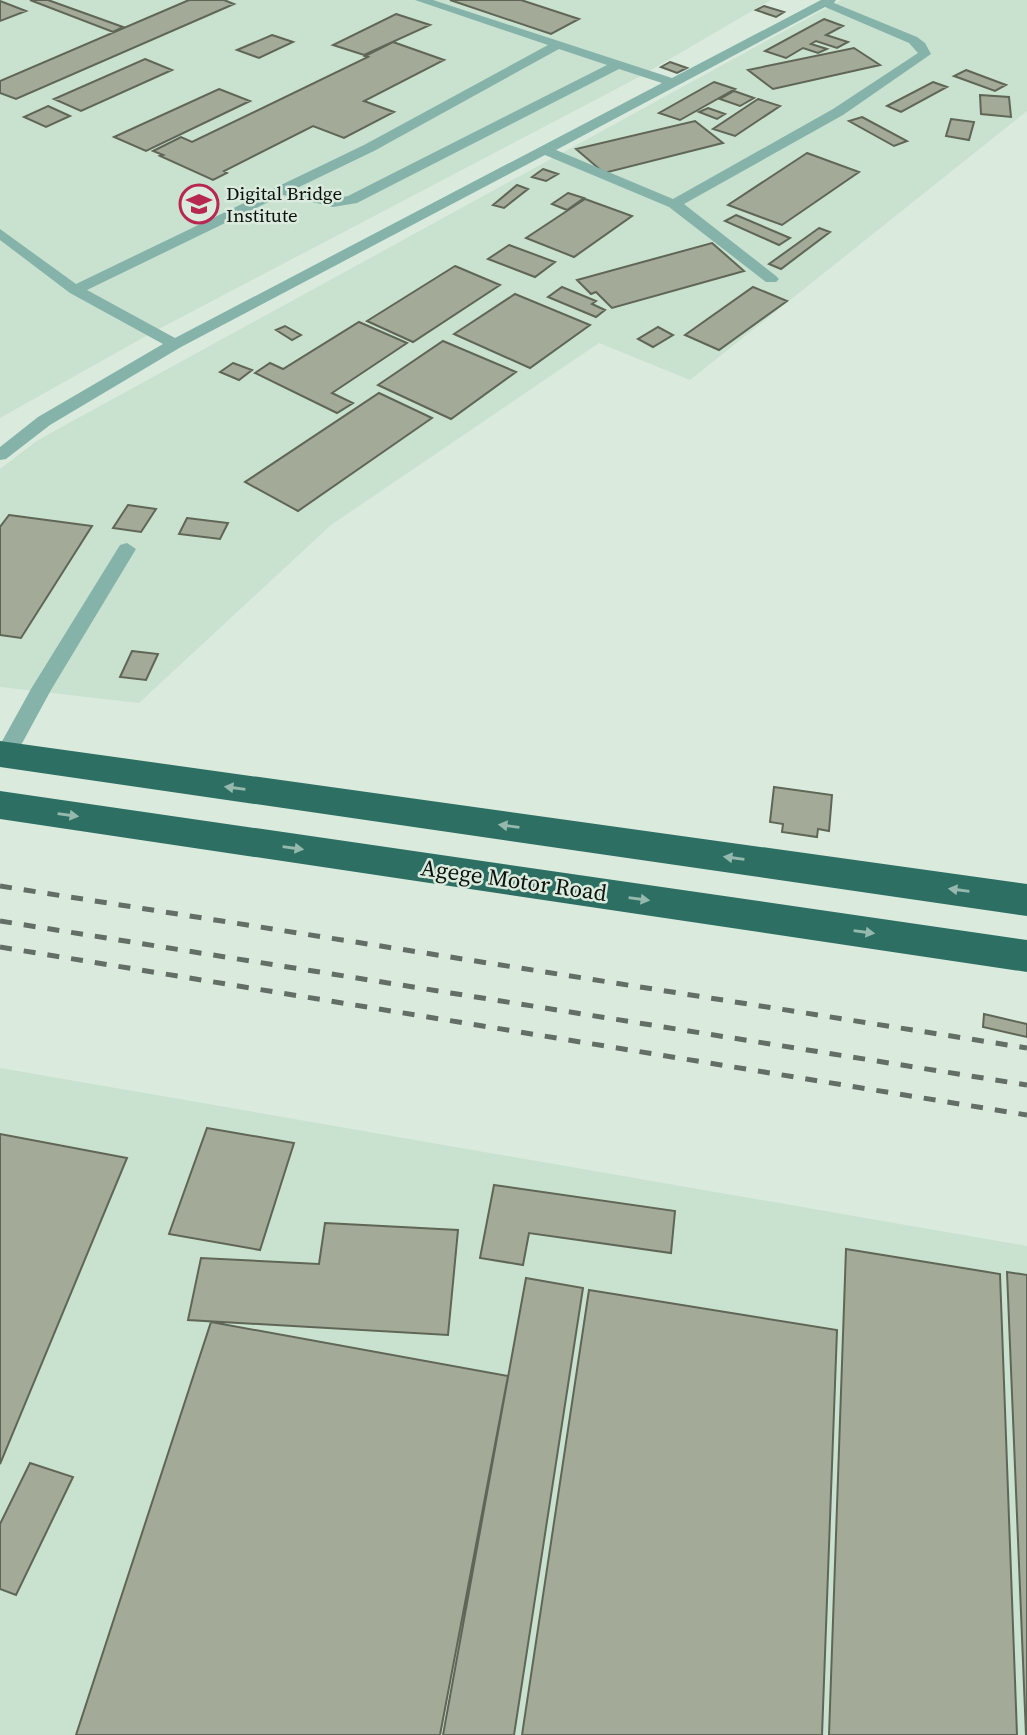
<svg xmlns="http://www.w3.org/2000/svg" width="1027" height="1735" viewBox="0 0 1027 1735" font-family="'Source Serif 4',serif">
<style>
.built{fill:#c9e1cf}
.building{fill:#a3aa98;stroke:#606656;stroke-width:2}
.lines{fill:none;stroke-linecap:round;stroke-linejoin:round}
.lane{fill:#85b3aa;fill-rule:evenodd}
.highway{fill:#2e6f64;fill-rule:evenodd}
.rail{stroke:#636e66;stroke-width:5;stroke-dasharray:12 12;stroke-linecap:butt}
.oneway{fill:#95b9ad}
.labels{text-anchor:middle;stroke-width:5;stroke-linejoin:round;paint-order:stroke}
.far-poi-label{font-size:19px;fill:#0b110c;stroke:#daebde;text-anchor:start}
.street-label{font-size:23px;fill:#0b110c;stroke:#daebde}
</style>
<rect width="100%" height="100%" fill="#daebde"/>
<path class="built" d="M0,0H771L639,77L155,331L0,418Z
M841,0H1027V111L690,380L599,343L331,525L139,703L0,687V469L38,440Z
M0,1068L1027,1246V1735H0Z"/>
<path class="building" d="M30,0H48L123,27L113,32Z
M189,0H224L234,4L16,99L0,93V81Z
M450,0H521L579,19L551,34Z
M0,1L26,11L0,21Z
M764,6L784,12L776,17L756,10Z
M396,14L430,25L364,55L333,45Z
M824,19L843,26L826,35L848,42L837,48L816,41L811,44L827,49L818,53L803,48L786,58L765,51Z
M272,35L293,42L259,58L237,50Z
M393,42L444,60L364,101L394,112L344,138L313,126L224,171L227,173L213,180L160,156L163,155L153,151L181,137L192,142L368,57L365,56Z
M854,48L880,65L773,89L748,70Z
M145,59L172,70L81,111L54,99Z
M670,62L687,68L677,73L661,67Z
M966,70L1006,85L995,91L954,76Z
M714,82L735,89L680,120L659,113Z
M933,82L947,87L901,112L887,106Z
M219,89L250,101L146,151L114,137Z
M734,91L754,98L740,106L720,99Z
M980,95L1009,97L1011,117L981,114Z
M758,99L780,106L735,136L713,129Z
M48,106L70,116L46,127L24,117Z
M708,108L725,114L717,119L699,112Z
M862,117L907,141L894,146L849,121Z
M951,119L974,122L969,140L946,136Z
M695,121L723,143L604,173L576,149Z
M807,153L859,172L782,225L728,205Z
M543,169L558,174L546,181L532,177Z
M517,185L528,189L504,208L493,205Z
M568,193L584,198L567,210L552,204Z
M585,199L632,216L574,257L526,238Z
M736,215L790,238L779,245L725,221Z
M819,228L830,232L781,269L769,264Z
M712,243L744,271L612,308L596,292L591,294L577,280Z
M509,245L555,262L535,277L488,259Z
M455,266L500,285L413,342L367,321Z
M562,287L596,301L592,304L605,310L596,317L548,297Z
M753,287L787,301L719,350L685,335Z
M515,294L590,325L530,368L454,334Z
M359,322L407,343L332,393L353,403L337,413L255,373L270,363L283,369Z
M285,326L301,335L292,340L276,330Z
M658,327L673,335L653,347L638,339Z
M443,341L516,372L451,419L378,385Z
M233,363L252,370L239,380L220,372Z
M379,393L432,418L298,511L245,482Z
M128,505L156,509L141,532L113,528Z
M9,515L92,526L21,638L0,635V527Z
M187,518L228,523L220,539L179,534Z
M132,651L158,654L146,680L120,677Z
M774,787L832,795L829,831L818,829L817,837L782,832L783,824L770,822Z
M984,1014L1027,1024V1037L983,1027Z
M207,1128L294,1143L260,1250L169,1234Z
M0,1134L127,1158L0,1464Z
M494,1185L675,1211L671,1253L529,1233L523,1265L480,1258Z
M325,1223L458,1230L448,1335L188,1320L201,1258L319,1264Z
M846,1249L1000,1274L1017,1735H829Z
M1007,1272L1027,1275V1735H1026Z
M526,1278L583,1288L514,1735H443Z
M589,1290L837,1330L822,1735H522Z
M211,1322L508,1376L440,1735H76Z
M30,1463L73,1477L16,1595L0,1589V1524Z"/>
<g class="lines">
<path class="lane" d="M415,0H433L672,78L821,0H836L834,3L917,37L925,43L931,54L843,115L684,204L776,276L779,279L776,282H766L669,207L545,155L181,347L50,425L6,459L0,460V447L38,417L163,344L70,293L0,240V229L76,284L364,145L548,45ZM825,7L909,43L918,53L833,109L673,199L556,150ZM559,49L607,65L348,196L333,199L295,189L374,151ZM619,69L662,83L175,338L87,290L283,195L333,207L357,203Z
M127,543L136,549L51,690L13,760L0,761V745L31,689L120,545Z"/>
<path class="highway" d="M0,741L1027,884V916L0,767Z
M0,791L1027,940V972L0,819Z"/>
<path class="rail" d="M0,886L1027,1048
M0,921L1027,1085
M0,947L1027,1115"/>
</g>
<defs><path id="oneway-solid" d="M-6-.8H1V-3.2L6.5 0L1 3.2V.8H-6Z" transform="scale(1.75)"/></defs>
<g class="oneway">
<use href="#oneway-solid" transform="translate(235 788) rotate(-172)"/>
<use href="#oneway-solid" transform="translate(68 815) rotate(8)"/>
<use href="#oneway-solid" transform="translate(509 826) rotate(-172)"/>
<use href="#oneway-solid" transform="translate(293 848) rotate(8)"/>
<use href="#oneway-solid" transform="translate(734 858) rotate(-172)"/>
<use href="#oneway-solid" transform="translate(959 890) rotate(-172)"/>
<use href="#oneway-solid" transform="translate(639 899) rotate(8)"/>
<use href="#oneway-solid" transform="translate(864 932) rotate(8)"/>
</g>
<defs>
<symbol id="university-ring" viewBox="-11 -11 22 22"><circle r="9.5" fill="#daebde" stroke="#b7274f" stroke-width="1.5"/><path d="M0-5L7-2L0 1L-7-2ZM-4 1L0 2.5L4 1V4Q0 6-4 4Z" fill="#b7274f"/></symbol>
</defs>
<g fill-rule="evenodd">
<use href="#university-ring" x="177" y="182" width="44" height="44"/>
</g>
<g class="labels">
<g class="far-poi-label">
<text x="226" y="200">Digital Bridge<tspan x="226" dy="22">Institute</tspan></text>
</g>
<g class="street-label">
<text transform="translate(514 880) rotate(8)" y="8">Agege Motor Road</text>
</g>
</g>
</svg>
